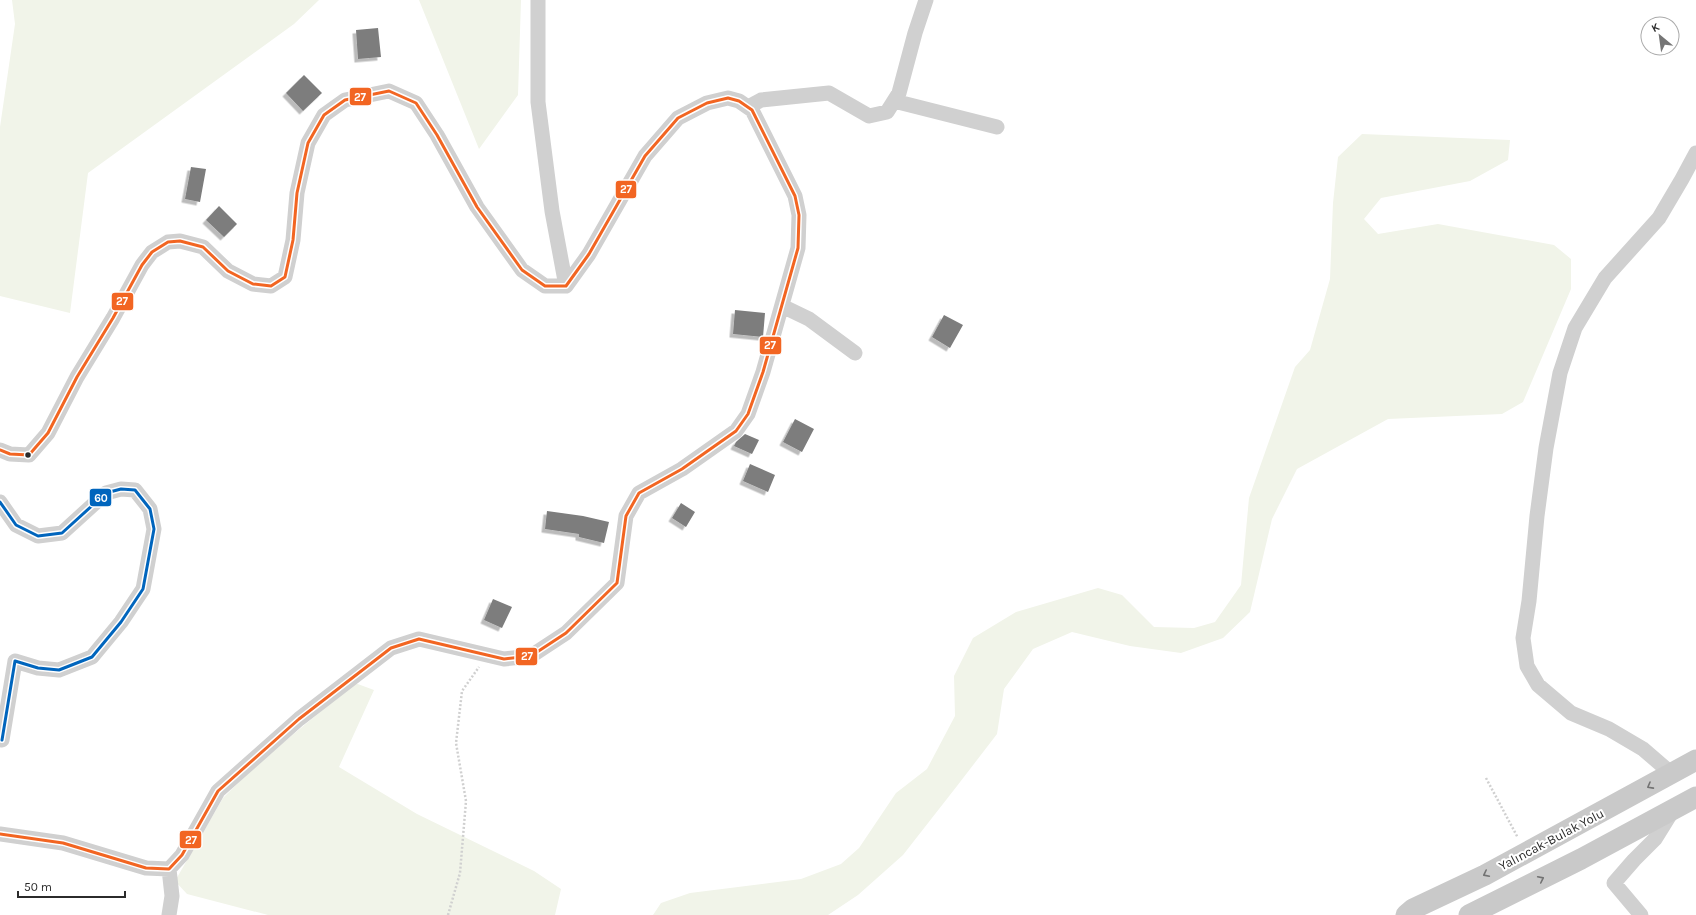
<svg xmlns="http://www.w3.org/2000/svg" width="1696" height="915" viewBox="0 0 1696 915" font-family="Karla,sans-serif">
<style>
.green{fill:#f1f4e9}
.building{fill:#7d7d7d;filter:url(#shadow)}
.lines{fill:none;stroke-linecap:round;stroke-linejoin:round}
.path{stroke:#d0d0d0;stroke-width:2.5;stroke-dasharray:2 2;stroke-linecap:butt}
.street{stroke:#d0d0d0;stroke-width:15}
.secondary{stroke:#c9c9c9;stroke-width:21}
.bus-1-casing{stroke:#fff;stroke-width:6}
.bus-2-casing{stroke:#fff;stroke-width:6}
.bus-1{stroke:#f26522;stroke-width:3}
.bus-2{stroke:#0065bd;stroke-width:3}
.oneway{stroke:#727272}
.bus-dot{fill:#2b2b2b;stroke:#fff;stroke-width:1.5}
.labels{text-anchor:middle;stroke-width:4;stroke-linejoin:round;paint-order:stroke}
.street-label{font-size:13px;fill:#2b2b2b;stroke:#fff}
.line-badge{stroke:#fff;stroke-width:1.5}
.badge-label{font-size:11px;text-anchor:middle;font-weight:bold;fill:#fff}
</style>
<defs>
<filter id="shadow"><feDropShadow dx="-3.5" dy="3.5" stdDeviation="0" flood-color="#0004"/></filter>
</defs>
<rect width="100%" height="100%" fill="#fff"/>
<path class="green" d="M12,0H319L294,24L88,173L70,313L0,296V127L15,24Z
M419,0H521L518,95L479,149Z
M1362,134L1510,140L1508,160L1470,181L1381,198L1364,219L1378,234L1438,224L1554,245L1571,259V289L1523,402L1502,414L1388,419L1297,469L1272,519L1250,612L1223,638L1181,653L1130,646L1072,632L1033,649L1004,689L997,734L957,786L903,855L858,895L828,915H653L661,903L690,893L801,879L841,864L859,848L896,793L927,769L955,716L954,676L973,638L1016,612L1098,588L1122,595L1154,627L1194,628L1215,622L1241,585L1249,498L1295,367L1310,350L1330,279L1333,203L1338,157Z
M355,683L374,690L339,767L417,814L534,871L561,889L555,915H268L187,894L175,881L223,798L254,767Z"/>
<path class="building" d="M378,28L381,57L358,59L356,30Z
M304,75L322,93L303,111L286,93Z
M191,167L206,169L200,202L185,199Z
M219,206L237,224L224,237L206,220Z
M735,310L765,313L763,337L733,334Z
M944,315L963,325L950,348L932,337Z
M795,419L814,429L802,452L783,442Z
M745,434L759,440L752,454L734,446L736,442Z
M750,464L775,475L768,492L743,481Z
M681,503L695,512L686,527L672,518Z
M547,511L583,516L609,522L604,543L579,537V534L545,529Z
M493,599L512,607L502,628L484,620Z"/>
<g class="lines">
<path class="path" d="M1486,778L1518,838
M448,915L460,873L466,801L456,743L462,691L479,667"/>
<path class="street" d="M538,0V102L552,211L566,286
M894,101L997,127
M748,107L761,100L829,93L869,116L887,112L899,93L915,33L926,0
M782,306L809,319L855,353
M0,450L10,454L29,455L48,433L77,377L113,318L142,265L152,252L168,242L180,241L203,247L228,271L253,284L271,286L285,277L293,240L297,193L308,143L324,115L345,100L389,91L416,103L437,135L477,207L522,270L545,286H566L589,254L645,156L678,118L707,103L728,98L739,101L752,110L795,196L799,215L798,248L763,372L748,414L736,431L682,469L639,493L626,516L617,583L566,633L531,656L504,659L419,639L391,648L299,719L218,791L182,855L169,869L146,868L63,843L0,834
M0,502L16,525L38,536L62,533L106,493L121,489L135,490L150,509L154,529L143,589L121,622L92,657L59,670L38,668L15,661L2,740
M1672,774L1643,749L1609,729L1571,713L1538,685L1527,666L1523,638L1529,601L1537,516L1546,448L1560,373L1575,328L1605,278L1659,218L1682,179L1696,153
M169,869L172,896L169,915
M1641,915L1614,883L1634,860L1655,839L1673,810"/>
<path class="secondary" d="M1406,915L1413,909L1485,875L1696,760
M1469,915L1581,859L1696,797"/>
<defs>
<path id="bus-1" d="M0,450L10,454L29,455L48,433L77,377L113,318L142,265L152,252L168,242L180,241L203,247L228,271L253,284L271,286L285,277L293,240L297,193L308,143L324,115L345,100L389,91L416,103L437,135L477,207L522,270L545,286H566L589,254L645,156L678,118L707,103L728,98L739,101L752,110L795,196L799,215L798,248L763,372L748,414L736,431L682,469L639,493L626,516L617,583L566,633L531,656L504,659L419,639L391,648L299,719L218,791L182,855L169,869L146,868L63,843L0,834"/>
<path id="bus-2" d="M0,502L16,525L38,536L62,533L106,493L121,489L135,490L150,509L154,529L143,589L121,622L92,657L59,670L38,668L15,661L2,740"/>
</defs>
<use href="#bus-1" class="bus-1-casing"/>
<use href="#bus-2" class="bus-2-casing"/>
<use href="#bus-1" class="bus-1"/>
<use href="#bus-2" class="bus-2"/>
</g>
<defs><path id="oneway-chevron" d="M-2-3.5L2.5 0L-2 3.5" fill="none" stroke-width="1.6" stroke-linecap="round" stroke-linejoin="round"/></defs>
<g class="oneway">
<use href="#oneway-chevron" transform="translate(1650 786) rotate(151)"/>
<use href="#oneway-chevron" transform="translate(1486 874) rotate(153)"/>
<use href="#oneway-chevron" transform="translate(1541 879) rotate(-26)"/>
</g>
<circle class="bus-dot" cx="28" cy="455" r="3.5"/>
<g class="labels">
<g class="street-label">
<text transform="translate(1551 839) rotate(-28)" y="5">Yalıncak-Bulak Yolu</text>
</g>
</g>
<g class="line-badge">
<rect x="349" y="87" width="23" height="19" rx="4" fill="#f26522"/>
<rect x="615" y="180" width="22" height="19" rx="4" fill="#f26522"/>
<rect x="111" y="292" width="23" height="19" rx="4" fill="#f26522"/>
<rect x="759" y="336" width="23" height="19" rx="4" fill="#f26522"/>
<rect x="89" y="488" width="23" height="19" rx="4" fill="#0065bd"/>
<rect x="515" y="647" width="23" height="19" rx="4" fill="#f26522"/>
<rect x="179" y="830" width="23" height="19" rx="4" fill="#f26522"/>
</g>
<g class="badge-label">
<text x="360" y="101">27</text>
<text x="626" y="193">27</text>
<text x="122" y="305">27</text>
<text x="770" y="349">27</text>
<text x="101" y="502">60</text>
<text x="527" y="660">27</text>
<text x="191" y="844">27</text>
</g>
<g transform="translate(1660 36) rotate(331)"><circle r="19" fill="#ffffff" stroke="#aaaaaa"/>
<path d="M0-3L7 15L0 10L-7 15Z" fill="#757575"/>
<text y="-6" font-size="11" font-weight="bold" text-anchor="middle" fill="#2b2b2b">K</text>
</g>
<path d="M18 891v6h107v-6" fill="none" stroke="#2b2b2b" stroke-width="2"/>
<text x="24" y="891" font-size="12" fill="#2b2b2b" stroke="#ffffff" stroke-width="3" paint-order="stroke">50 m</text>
</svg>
